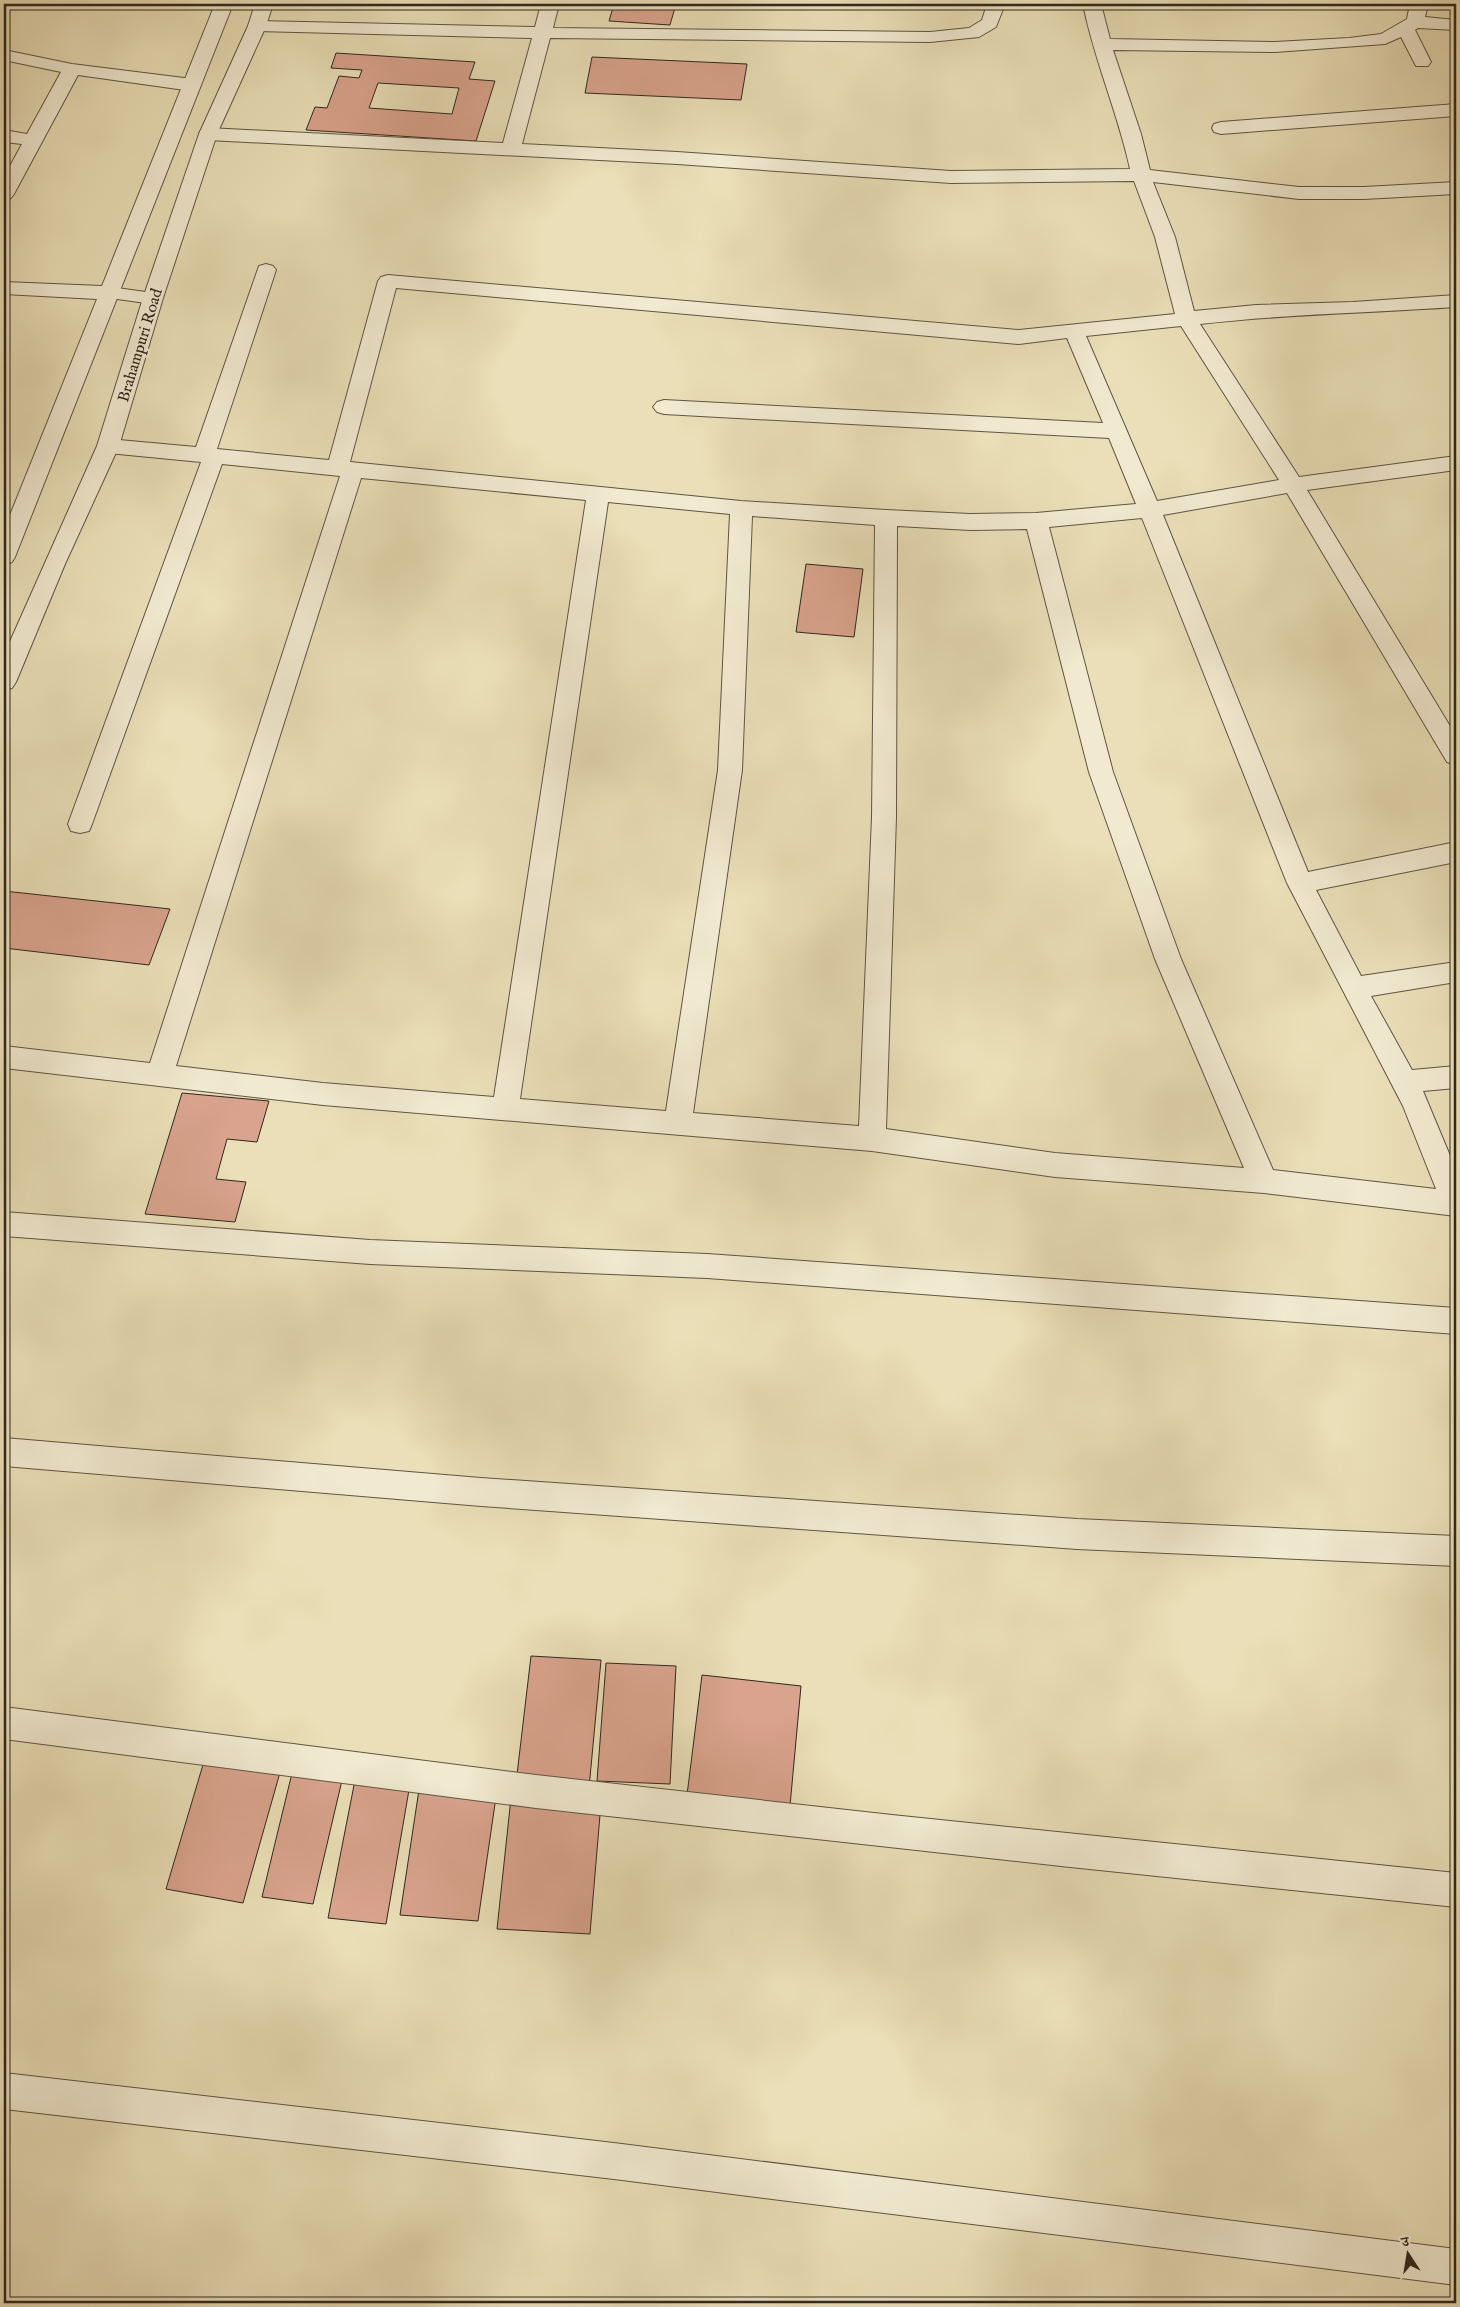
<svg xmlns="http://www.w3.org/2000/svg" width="1460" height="2307" viewBox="0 0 1460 2307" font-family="'IM FELL English','Noto Serif Devanagari',serif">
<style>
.building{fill:#d9a38d;stroke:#2f281e;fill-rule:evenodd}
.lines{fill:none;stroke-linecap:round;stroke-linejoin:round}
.minor-casing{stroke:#5e5644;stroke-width:2}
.tertiary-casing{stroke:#5e5644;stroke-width:2}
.minor{fill:#f1ead1;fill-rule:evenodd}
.tertiary{fill:#f1ead1;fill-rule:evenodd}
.labels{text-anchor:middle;stroke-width:5;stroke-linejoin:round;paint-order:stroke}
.far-street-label{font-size:16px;fill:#2f281e;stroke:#f1ead1}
</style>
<rect width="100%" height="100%" fill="#eadfb8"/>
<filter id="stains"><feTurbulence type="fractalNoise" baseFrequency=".004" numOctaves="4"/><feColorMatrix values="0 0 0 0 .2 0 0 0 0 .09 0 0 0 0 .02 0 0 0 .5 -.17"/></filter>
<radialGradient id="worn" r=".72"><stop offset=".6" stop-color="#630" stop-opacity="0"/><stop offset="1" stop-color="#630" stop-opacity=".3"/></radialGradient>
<path class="building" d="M614,4H676L670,25L609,21Z
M336,53L475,62L469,79L495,81L476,141L306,130L315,107L327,108L339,76L359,78L362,70L331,68ZM378,83L459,88L452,114L369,108Z
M592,57L747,64L741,100L585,93Z
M806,564L863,569L854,637L796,632Z
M4,891L170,909L149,965L4,948Z
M182,1093L269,1101L257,1142L227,1139L216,1179L246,1182L235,1222L145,1214Z
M531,1656L601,1660L589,1788L516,1783Z
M606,1663L676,1666L670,1784L597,1781Z
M702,1675L801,1686L790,1806L687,1795Z
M205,1758L281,1769L243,1903L166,1889Z
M293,1769L343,1776L313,1904L262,1897Z
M355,1780L410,1784L386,1924L328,1918Z
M420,1783L497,1790L478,1921L400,1915Z
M511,1798L601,1803L590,1934L497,1929Z"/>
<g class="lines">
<defs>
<path id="minor" d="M541,4H559L553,28L930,32L969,28L982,20L987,4H1005L996,27L979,37L930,42L550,38L522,144L677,152L951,171L1130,169C1118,113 1094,60 1083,4H1101L1110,39L1275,42L1349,38L1381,34L1407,19L1410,4H1428L1425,17L1456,20V30L1418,28L1415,30L1431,62L1428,66H1416L1401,37L1385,44L1275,52L1113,50L1141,134L1150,170L1299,187H1364L1456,182V194L1364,199H1299L1153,182L1175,237L1194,311L1256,305L1353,302L1456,295V307C1371,313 1285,314 1200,324L1299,477L1456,456V470L1307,490L1456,736V765L1447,762L1287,493L1163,515L1308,872L1456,842V862L1316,890L1361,976L1456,962V982L1371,996L1412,1070L1456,1066V1088L1423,1091L1456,1170V1216L1264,1193L1055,1177L872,1151L323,1105L4,1068V1046L150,1063L340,476L222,464L92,824L89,831L80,833L71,831L68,824L201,462L108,453L100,451L97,446L100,441L108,439L196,447L259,266L266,264L273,266L276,270L217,449L329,460L378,281L381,277L388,275L1019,330L1175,314L1155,237L1134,181L951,183L677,164L208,140L201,138L199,134L201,130L208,128L503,143L532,38L257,31L251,30L248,26L251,22L257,21L535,27ZM396,288L1019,344L1067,338L1103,423L664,400L657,402L653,407L657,412L664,414L1109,438L1136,504L1036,513L970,514L886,510L741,501L350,462ZM1181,326L1279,480L1157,501L1086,336ZM361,478L586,500L494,1097L323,1083L176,1066ZM608,502L730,514L718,770L666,1111L520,1099ZM752,516L875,525L872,817L859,1126L693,1113L742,770ZM1142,518L1287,883L1403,1106L1436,1189L1273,1170L1181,959L1113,772L1049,527ZM897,526L970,530L1027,529L1089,772L1155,959L1244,1168L1055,1153L886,1129L896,817Z
M4,50L72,64L192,79L199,81L201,85L199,89L192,91L78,75L14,194L11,198L4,200V177L22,144L4,142V130L27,134L61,72L4,60Z
M1456,104V116L1221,134L1214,132L1212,128L1214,124L1221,122Z
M110,287L160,294L163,298L160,302L153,304L103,297L100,293L103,289Z
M4,1212L370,1240L707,1254L1456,1308V1334L707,1278L370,1264L4,1236Z
M4,1438L481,1478L1077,1519L1456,1536V1566L1077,1549L481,1506L4,1466Z
M4,1707L536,1775L892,1815L1456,1873V1907L1070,1867L536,1808L4,1739Z
M4,2073L614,2143L1456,2249V2285L614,2179L4,2109Z"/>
<path id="tertiary" d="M215,4H233L15,557L12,562L4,565V530L97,299L4,294V282L102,286Z
M255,4H273L266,26L217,134L163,298L119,446L65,564L16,682L12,688L4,690V655L97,446L143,298L199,134L248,26Z"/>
</defs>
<use href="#minor" class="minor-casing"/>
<use href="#tertiary" class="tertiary-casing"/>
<use href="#minor" class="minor"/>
<use href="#tertiary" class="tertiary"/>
</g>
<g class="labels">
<g class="far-street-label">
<text transform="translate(139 345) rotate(-73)" y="6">Brahampuri Road</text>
</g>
</g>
<rect width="1460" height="2307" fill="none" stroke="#eadfb8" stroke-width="20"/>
<rect x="5" y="5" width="1450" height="2297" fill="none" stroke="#2f281e" stroke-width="2.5"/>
<rect x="10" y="10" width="1440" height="2287" fill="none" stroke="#2f281e"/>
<g transform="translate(1408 2254) rotate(348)" stroke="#f1ead1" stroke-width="4" paint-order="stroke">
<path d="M0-4L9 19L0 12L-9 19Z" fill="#2f281e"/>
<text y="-8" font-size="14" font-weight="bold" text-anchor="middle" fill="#2f281e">उ</text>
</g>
<rect width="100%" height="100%" filter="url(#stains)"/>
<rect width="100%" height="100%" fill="url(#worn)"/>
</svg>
